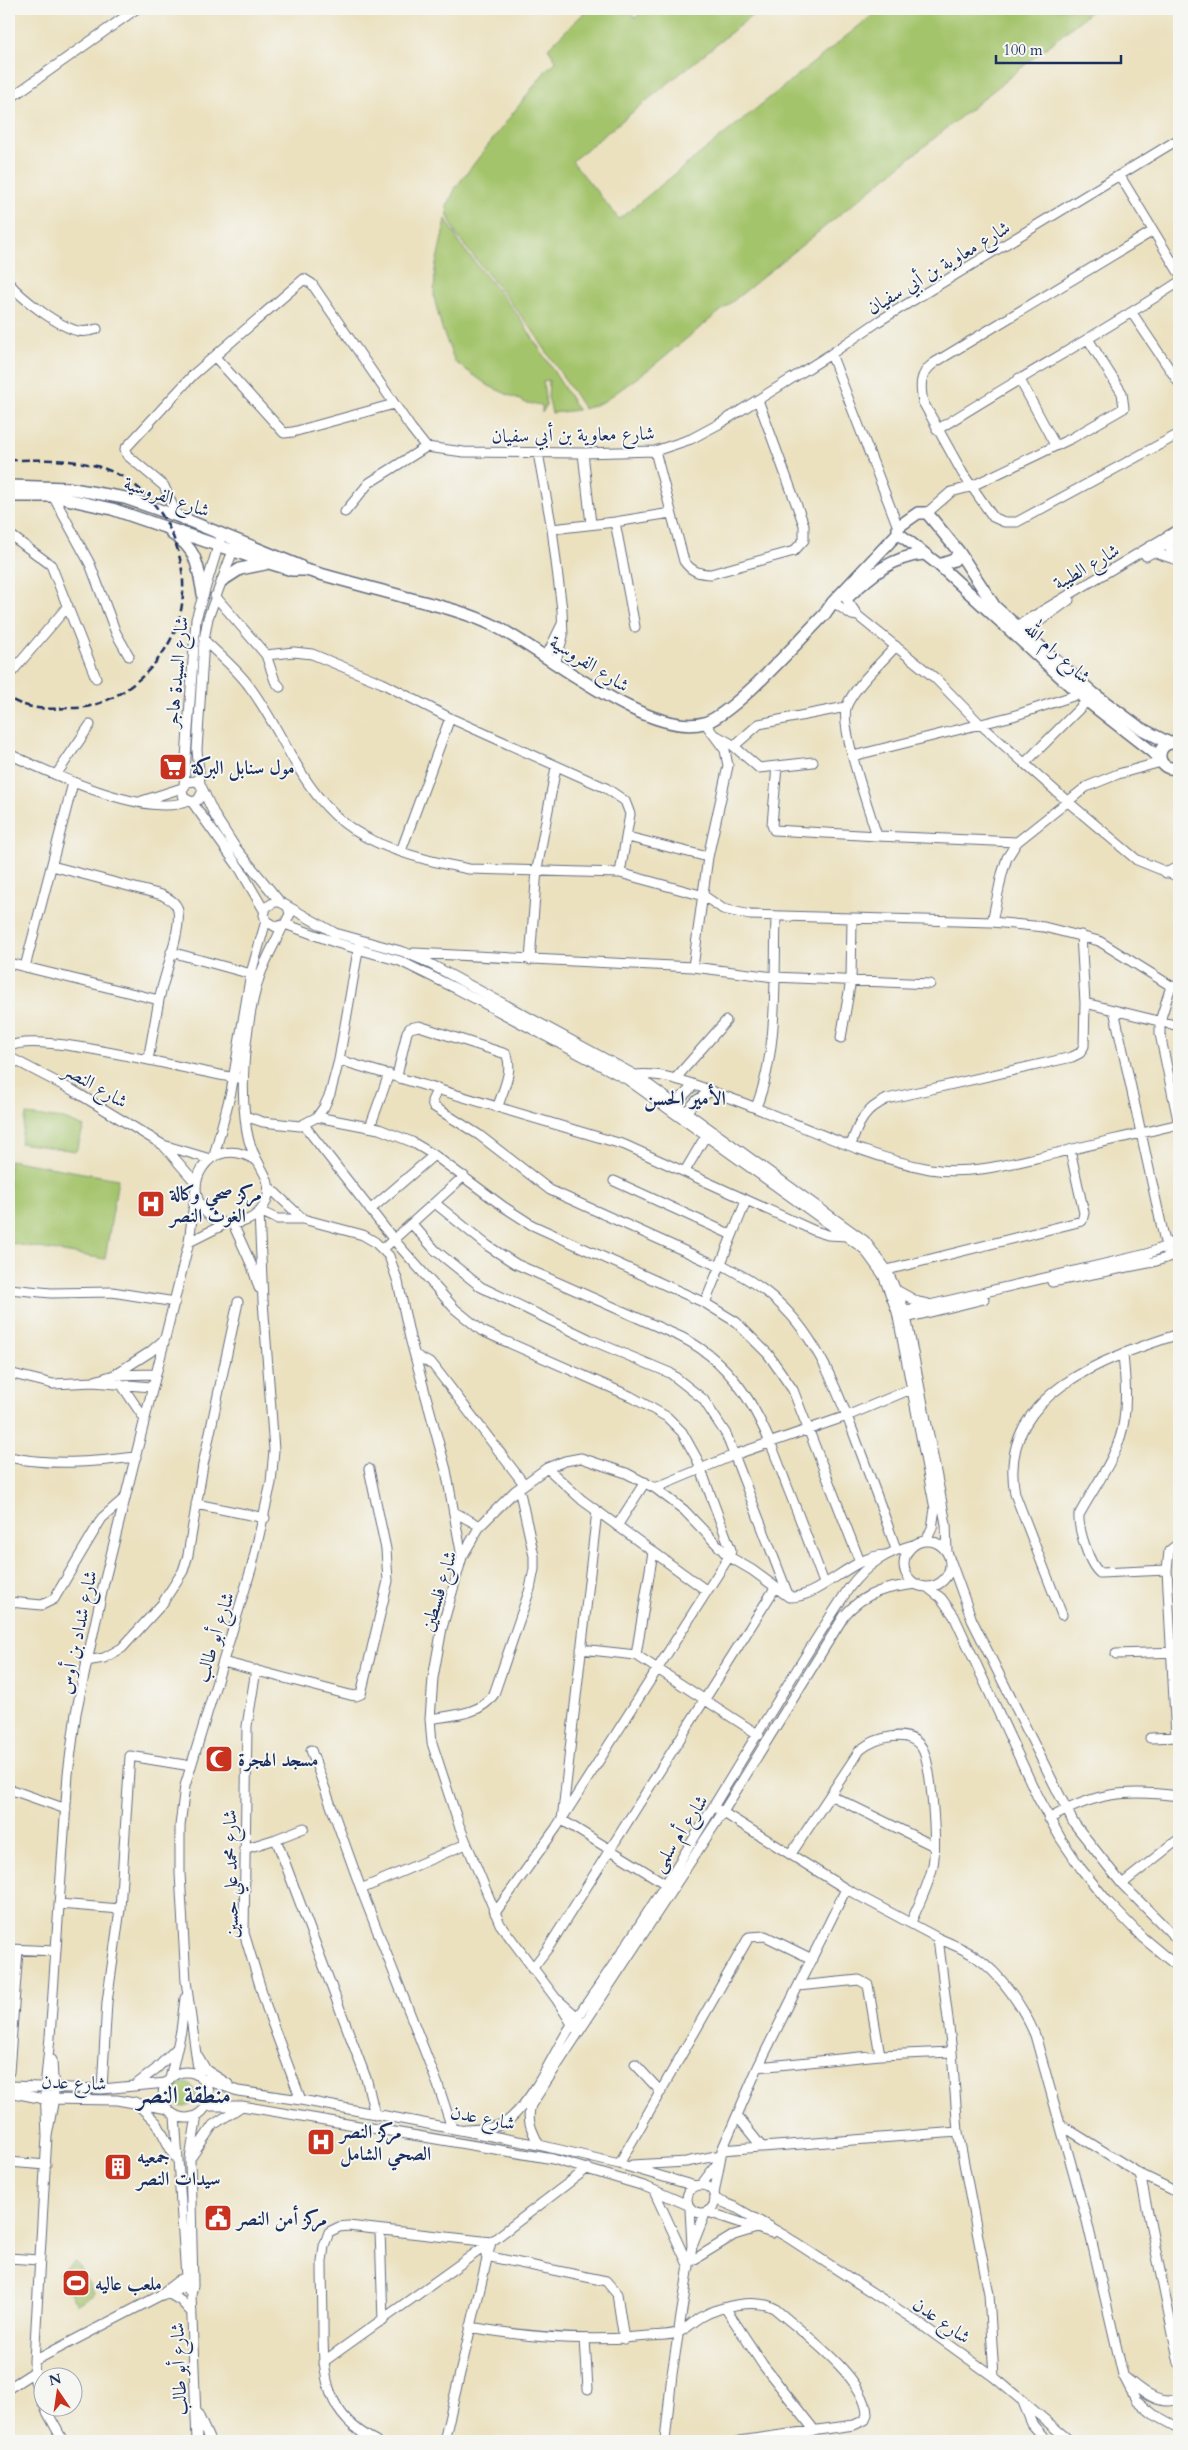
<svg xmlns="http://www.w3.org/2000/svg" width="1188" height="2450" viewBox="0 0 1188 2450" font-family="Cardo,Amiri,serif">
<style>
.green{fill:#a4c46c;stroke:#607a65}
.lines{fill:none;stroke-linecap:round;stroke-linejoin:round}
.minor-casing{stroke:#646d80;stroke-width:11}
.major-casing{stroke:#646d80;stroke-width:14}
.minor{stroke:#fff;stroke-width:9}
.major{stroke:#fff;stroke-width:11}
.rail{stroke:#1b2f5e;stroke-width:2.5;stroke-dasharray:8 4;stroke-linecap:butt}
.labels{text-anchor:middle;stroke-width:4;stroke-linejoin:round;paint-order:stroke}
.street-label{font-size:19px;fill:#1b2f5e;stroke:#f6f6f2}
.poi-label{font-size:19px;font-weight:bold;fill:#1b2f5e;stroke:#f6f6f2;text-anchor:start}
.neighbourhood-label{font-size:20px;font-weight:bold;fill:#1b2f5e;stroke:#f6f6f2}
.district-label{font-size:24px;font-weight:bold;fill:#1b2f5e;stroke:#f6f6f2}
</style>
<rect width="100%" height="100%" fill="#f6f6f2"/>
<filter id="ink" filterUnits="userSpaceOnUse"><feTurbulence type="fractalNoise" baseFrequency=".02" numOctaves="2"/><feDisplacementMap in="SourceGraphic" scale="10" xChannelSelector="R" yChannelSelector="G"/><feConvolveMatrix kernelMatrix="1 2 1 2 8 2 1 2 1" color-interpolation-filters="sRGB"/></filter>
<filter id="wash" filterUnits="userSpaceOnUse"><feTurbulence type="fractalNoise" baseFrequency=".0096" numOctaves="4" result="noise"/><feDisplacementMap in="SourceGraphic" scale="20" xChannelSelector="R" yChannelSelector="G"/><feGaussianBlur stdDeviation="1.12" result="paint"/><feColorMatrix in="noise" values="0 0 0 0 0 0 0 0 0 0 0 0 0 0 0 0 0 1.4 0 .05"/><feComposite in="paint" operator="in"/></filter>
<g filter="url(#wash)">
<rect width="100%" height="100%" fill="#ebe1bf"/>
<path class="green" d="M588,9H627L635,18L645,9H760L572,161L619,219L880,9H1094L649,369L603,402L584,409L531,328L457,236L448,216L447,207L456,187L547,69L555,63L556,60L548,48Z
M446,219L459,243L520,318L578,410L552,413L548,397L549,380L543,381L546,406L542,413V405L526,403L489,386L455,362L442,329L434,297L435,269Z
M26,1115L64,1119L84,1127L76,1151L20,1143Z
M9,1160L118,1179L105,1259L9,1243Z
M172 2095a12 12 0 1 1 24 0a12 12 0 1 1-24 0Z
M76,2262L95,2294L77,2304L58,2273Z"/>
</g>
<g filter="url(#ink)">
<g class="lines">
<defs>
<path id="minor" d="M9,99L136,9
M1120,176L1179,273
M1153,231L934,363C919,374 920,386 923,402L963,474L993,517L1004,522H1017L1179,434
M9,283C22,299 58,326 78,331C84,332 91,331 97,329
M1132,313L1179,383
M831,354L898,527
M215,357L284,433L293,432L394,404
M1019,378L1055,445
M937,430C1017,379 1100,334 1179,282
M655,451L684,561C691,571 699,574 711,574L794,551L804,540V525L758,400
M538,453L552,529L562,610L563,636L555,664
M583,453L591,524
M53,496L90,564L116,633L129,656
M345,512L369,483L426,447
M927,513L951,492L970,487L1072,438L1124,408L1122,393L1088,339
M177,516L164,486L127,455L125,449L194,374L304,279L312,284L411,428L426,447L464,452L583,453L655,451L691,439L719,424L831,354L879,321L1179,139
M615,522L635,627
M552,529L615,522L671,513
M9,534L51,565L96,678
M1165,541L1179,563
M1153,552L1177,560
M1146,556L1179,537
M842,593L858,616L935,678L980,724L1067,801L1137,860L1179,877
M215,596L266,655L275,681L280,687
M833,602L852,615L858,616
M1012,629L1179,529
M1019,636L1069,600
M204,640C219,655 237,669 249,686C283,731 299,787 344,823C375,848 431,862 469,869L620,873L704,896L723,909L750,915L992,922L1044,927L1099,941L1171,986L1179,987
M896,646C881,663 856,685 847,705C838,725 870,812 877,836L1017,842
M266,655L294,652L312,654L382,683L450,718L606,788L625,801L630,814L620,873
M546,657L562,624
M11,673L68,606
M717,736L730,743L759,768L813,762
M734,746L759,724L846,707
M9,754C51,773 145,819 189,801
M853,756L1013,716L1079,694
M1025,763L1091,697
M777,766L772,825L774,830L877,836
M56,775L90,725
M200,784L197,750L204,640L208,618L235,545
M184,785L196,619L220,540
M203,791L198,800L192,802L184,798L182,791L187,782L196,781L200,784L215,816L235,847L280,902
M142,801L182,788
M192,802L240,869L265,912
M628,837L708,857
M401,851L450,718
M1166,873L1179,866
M288,907L290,914L285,924L276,927L266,921L264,915L266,907L275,902H280L335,933L404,952L423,960L635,1075L865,1241L887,1270L905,1311L946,1524L947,1552
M992,922L1002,874L1007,858L1017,842L1086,787L1118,774L1161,762
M285,924L337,943L400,961L457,989L628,1080L864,1249L883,1275L897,1312L935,1509L932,1528L926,1541
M171,952L255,975
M414,953L693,967L774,977L930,984
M530,960L537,869L556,767
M9,963L159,1000C163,979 184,924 177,907C174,900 167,898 162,895L52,866
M25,967L73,783
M693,967L708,857L728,766L725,750L705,723
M1171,986L1160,1021V1034L1179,1125
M1085,1003L1179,1026
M1114,1010L1167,1251
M841,1038L851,980L852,918
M9,1047C36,1029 197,1073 238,1078
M9,1057L74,1091L163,1145L210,1159
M148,1060L159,1000
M339,1060L625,1145L815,1231L828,1235L847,1236
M635,1075C667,1072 697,1086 727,1097C794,1121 860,1156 930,1169C973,1176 1016,1162 1057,1153C1098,1143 1139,1134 1179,1124
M397,1076L407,1032L410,1028L419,1026L506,1054C514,1069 503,1090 498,1106
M675,1079L726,1021
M438,1088L432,1101L433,1106L479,1135L550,1190L720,1267
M756,1107C779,1051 774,977 776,917
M671,1108L694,1085
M245,1116L263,1122L300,1126L317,1117L324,1107L330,1094L339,1060L359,945
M682,1116L697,1100L711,1091
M317,1117L379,1129L412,1142L434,1155L504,1207L532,1225L705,1303L736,1322L768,1354L793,1390L860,1562
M304,1125L394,1240L455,1309L482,1331L630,1396L667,1417L682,1432L697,1459L731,1550L730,1555L556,1828L495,1913
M370,1127L389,1074
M163,1145L196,1183
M851,1145C858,1123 865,1109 887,1099L1072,1057L1080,1053L1084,1046L1085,1003L1081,935
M214,1156L231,1092L251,973L266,921
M257,1161C209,1129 173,1193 214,1219C233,1230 260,1220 267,1199C272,1182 264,1174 257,1160C250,1148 246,1131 245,1117C240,1076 247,1017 259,978C265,960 275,943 283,926
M685,1171L705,1137
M614,1181L732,1235
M269,1187L303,1219
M436,1204L488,1246L516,1264L681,1337C742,1367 765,1426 787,1486C800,1518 812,1551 824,1583
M370,1210L434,1155
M260,1211L277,1219H303L363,1235L375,1242L389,1256L398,1282L410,1338L446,1470L462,1557
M233,1224L252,1266L259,1288
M412,1224L435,1250L481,1287L591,1340L670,1373L703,1399L726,1434L789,1597
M189,1242L227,1223
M383,1249L464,1176
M721,1264C741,1275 761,1286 778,1302C821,1341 841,1400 861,1453C873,1485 885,1517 896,1549
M887,1270L1082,1221L1084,1213L1070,1150
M1052,1282L1153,1262L1179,1254
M9,1289L51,1293L112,1292L175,1302
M898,1291L918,1302L928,1304
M705,1303L746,1201
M900,1312L1147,1254L1166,1246L1179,1238
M902,1319L984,1299
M1123,1354C1125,1376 1127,1398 1124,1420C1120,1454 1095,1485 1079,1515C1078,1528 1089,1565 1100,1573L1167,1570
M415,1355L433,1365L524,1484
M9,1373L53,1384L93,1382L151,1387
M114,1375L150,1352L165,1339
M95,1381L114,1375L154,1374
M121,1384L144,1418
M9,1457C51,1466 93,1462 136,1457
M547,1468L582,1500L707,1591
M655,1488L734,1455L847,1416L918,1386
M196,1504L265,1518
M597,1511L562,1820L669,1886
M454,1512L480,1526
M617,1526L645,1482
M904 1564a23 23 0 1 1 46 0a23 23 0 1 1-46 0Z
M951,1562L972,1620L1073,1822L1122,1884L1179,1941
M927,1587L941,1598L954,1616L1038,1798L1061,1839L1082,1870L1109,1903L1143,1938L1179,1968
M9,1602L42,1605L54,1599L102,1518L125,1498
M1062,1615L1015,1494C996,1394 1105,1358 1179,1334
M581,1649L636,1655L759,1735
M1116,1654L1179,1652
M636,1655L653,1552
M86,1661L104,1658L122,1648L162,1604L183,1571L188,1555L203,1465L238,1302
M223,1662L350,1695L356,1696L361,1694L388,1581L386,1549L369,1469
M256,1670L247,1726L244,1933L268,2012L301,2100
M430,1719C452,1715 481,1715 494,1694L530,1589L534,1569V1556L519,1488
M1176,1737L1167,1570L1169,1551L1179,1543
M1150,1738L1179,1737
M311,1750L361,1889L438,2085L452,2128
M9,1789L66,1809
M830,1795L934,1846
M719,1810L846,1889L938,1938L952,2052L958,2132L989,2294L994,2377
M1049,1819C1096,1792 1126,1789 1179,1796
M276,1839L304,1828
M244,1849L276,1839L367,2081L375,2115
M791,1854L860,1750C875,1738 909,1727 922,1748C932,1765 937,1845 933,1865C929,1885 919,1904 911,1922
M1122,1884L1179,1839
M361,1889L466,1844
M59,1904L120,1909
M938,1938C951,1944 965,1949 976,1957C1002,1975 1023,2007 1035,2035L1087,2221L1123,2375L1136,2400L1153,2414L1179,2428
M9,1949L55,1951
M532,1969L548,1948L775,1588
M798,1986L859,1980L868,1985L880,2055
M558,2000L582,2021
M579,2031L572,2024L557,2000L500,1924L459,1825L432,1743L430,1719L433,1678L442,1628L462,1557L480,1526L515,1491L547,1468L565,1461L581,1458L626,1473L655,1488L684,1510L728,1556L752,1570L789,1597C819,1599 851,1556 885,1555
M198,2056L206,2070L228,2084
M635,2064L661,2092
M758,2067L880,2055L952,2052
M9,2072L18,1950
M163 2095a23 23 0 1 1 46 0a23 23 0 1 1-46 0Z
M199,2076L186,1981L180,1873V1826L185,1786L252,1566L271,1483L274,1450L263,1301L259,1213
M170,2079L181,2031L185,1998
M203,2079L238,2091L301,2100L539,2145L619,2164L695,2186
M9,2086L102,2089L166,2083
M134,2086L156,2069L177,2048
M102,2089L107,2002L120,1909L130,1756L191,1766
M9,2092L44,2099L117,2100L168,2109
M135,2102L157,2123L174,2156
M206,2106H242L553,2159L644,2186L688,2205
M175,2116L186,2277L187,2286L191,2295
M737,2116L761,2146
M1061,2125L1140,2174L1179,2193
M465,2130C481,2129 499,2129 511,2118C540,2091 553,2051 575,2020C675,1881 755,1730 849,1588C867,1564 886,1552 916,1544
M47,2136L45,2088L50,2037L68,1774L76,1713L103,1587L189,1242L196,1187
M539,2145C532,2131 526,2120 531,2105L723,1812L844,1616C864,1592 887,1587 917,1584
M722,2150L958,2132
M192,2156L213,2125L242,2106
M9,2162L46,2165
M619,2164L749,1937L765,1936L812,1959
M632,2165L686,2162L721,2155
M1140,2174L1179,2363
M687 2199a14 14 0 1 1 28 0a14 14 0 1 1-28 0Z
M701,2185L720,2160
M654,2191L689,2267
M714,2194L722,2150L758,2067L846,1889
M715,2199L735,2207L787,2237L919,2323L994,2377L1070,2441
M708,2212L772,2233
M380,2230L383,2321
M693,2244L705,2214
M486,2256L606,2281L617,2294L624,2339
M9,2258L38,2260
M690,2262L734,2235L757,2228
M168,2293L181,2301L192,2313
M161,2294L179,2280L190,2276
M726,2309L763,2365L815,2431
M470,2327C530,2338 589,2342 649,2336C658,2335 671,2336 679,2332C687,2329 694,2321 701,2317C721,2306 754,2298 774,2308C802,2332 865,2377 867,2414L865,2420L854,2425L739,2441
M585,2339L588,2389
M34,2361L159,2296L191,2285
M323,2362L491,2242
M1123,2376C1138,2387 1159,2409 1179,2398
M9,2388L34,2372
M42,2402L35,2381L34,2361L47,2136L54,2098L52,2060
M1023,2402L1032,2424L1047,2441
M45,2408L63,2441
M197,2412L210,2441
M197,2441L191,2295L193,2285L190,2159L197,2115
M376,2441C326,2416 323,2377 323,2328C323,2306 322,2284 322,2262L324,2246L329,2232L339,2227L348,2226L491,2242
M444,2441L491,2242L588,2168
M665,2441L672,2374L692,2246L690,2209"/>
<path id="major" d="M9,486L67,488L125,498L177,516L300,566
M9,496H53L112,509L269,563L292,570H306C341,580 376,589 412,599C440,606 469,613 495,626C545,651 646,738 704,723C732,716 800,639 824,615L833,602L898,533
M918,513H927L959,552L954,560L939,565L898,533V527Z
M172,534C197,548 198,567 203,594
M959,552L995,607L1094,694L1140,728L1169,743
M939,565L1087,701L1160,758
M223,580L240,569L265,564
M849,596C871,575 892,557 923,554
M1179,744C1154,736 1153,775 1179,767"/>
</defs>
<use href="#minor" class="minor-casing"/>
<use href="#major" class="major-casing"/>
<use href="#minor" class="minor"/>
<use href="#major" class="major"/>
<path class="rail" d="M9,460C45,460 83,457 117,474C173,501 200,581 172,637C157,668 124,698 90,706C83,708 75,708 67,708C49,710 25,709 9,698"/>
</g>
</g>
<defs>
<symbol id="supermarket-square" viewBox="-11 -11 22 22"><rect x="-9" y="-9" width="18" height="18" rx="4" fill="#c8321e" stroke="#f6f6f2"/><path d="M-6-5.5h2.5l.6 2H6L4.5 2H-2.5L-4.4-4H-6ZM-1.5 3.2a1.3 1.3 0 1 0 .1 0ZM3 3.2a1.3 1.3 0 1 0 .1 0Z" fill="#fff"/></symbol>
<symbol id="hospital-square" viewBox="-11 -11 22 22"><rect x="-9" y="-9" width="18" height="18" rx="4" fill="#c8321e" stroke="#f6f6f2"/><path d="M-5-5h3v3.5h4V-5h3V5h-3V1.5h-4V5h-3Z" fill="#fff"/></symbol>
<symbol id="mosque-square" viewBox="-11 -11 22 22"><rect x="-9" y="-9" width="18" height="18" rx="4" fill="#c8321e" stroke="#f6f6f2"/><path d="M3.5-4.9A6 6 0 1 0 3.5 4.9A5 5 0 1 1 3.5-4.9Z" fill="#fff"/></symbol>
<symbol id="building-square" viewBox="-11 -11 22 22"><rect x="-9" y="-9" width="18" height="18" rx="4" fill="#c8321e" stroke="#f6f6f2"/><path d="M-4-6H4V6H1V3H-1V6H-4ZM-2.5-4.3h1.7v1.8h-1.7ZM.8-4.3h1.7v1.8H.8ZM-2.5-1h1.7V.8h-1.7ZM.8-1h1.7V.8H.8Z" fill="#fff"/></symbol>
<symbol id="civic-square" viewBox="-11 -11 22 22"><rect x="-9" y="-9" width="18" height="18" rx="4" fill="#c8321e" stroke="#f6f6f2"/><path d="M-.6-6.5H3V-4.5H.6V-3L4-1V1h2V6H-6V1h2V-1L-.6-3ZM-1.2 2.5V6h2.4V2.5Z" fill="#fff"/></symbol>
<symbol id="stadium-square" viewBox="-11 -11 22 22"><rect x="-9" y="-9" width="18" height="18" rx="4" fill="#c8321e" stroke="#f6f6f2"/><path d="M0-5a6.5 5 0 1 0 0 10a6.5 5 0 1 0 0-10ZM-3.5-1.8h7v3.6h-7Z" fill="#fff"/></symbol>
</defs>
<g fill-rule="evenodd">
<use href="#supermarket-square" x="157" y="751" width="32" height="32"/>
<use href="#hospital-square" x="135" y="1188" width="32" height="32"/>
<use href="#mosque-square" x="203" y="1743" width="32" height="32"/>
<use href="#hospital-square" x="305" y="2126" width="32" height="32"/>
<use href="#building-square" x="102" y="2151" width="32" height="32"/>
<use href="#civic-square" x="202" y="2202" width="32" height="32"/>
<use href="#stadium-square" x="60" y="2267" width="32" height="32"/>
</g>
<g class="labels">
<g class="street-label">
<text transform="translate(938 267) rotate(-31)" y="7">شارع معاوية بن أبي سفيان</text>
<text transform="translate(573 434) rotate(-1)" y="7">شارع معاوية بن أبي سفيان</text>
<text transform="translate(167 496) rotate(19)" y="7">شارع الفروسية</text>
<text transform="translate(1086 566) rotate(-30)" y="7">شارع الطيبة</text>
<text transform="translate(1058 652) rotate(42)" y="7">شارع رام الله</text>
<text transform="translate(590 663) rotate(32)" y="7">شارع الفروسية</text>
<text transform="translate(176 672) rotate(-85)" y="7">شارع السيدة هاجر</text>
<text transform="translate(96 1085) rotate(30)" y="7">شارع النصر</text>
<text transform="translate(438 1591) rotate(-73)" y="7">شارع فلسطين</text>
<text transform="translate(77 1632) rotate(-78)" y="7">شارع شداد بن أوس</text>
<text transform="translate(214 1637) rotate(-73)" y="7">شارع أبو طالب</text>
<text transform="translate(679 1833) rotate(-57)" y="7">شارع أم سلمى</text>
<text transform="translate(230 1874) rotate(-91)" y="7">شارع محمد علي حسين</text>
<text transform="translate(74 2082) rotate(2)" y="7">شارع عدن</text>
<text transform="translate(483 2117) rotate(11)" y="7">شارع عدن</text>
<text transform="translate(942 2320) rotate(35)" y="7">شارع عدن</text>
<text transform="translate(178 2369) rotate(-92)" y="7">شارع أبو طالب</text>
</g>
<g class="poi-label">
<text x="192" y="774">مول سنابل البركة</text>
<text x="170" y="1200">مركز صحي وكالة<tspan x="170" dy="22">الغوث النصر</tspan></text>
<text x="238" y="1766">مسجد الهجرة</text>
<text x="340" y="2138">مركز النصر<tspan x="340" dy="22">الصحي الشامل</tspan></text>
<text x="137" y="2163">جمعيه<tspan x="137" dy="22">سيدات النصر</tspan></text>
<text x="237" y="2225">مركز أمن النصر</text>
<text x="95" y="2290">ملعب عاليه</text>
</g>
<g class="neighbourhood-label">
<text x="685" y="1105">الأمير الحسن</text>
</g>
<g class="district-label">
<text x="184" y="2103">منطقة النصر</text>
</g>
</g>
<rect width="1188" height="2450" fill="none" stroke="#f6f6f2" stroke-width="30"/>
<g transform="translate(58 2392) rotate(347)"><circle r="24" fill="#f6f6f2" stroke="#9ea6b7"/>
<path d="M0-4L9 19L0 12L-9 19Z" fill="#c8321e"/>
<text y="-8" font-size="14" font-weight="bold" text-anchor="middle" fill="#1b2f5e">N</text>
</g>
<path d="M996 55v8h125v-8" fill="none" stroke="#1b2f5e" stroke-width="2.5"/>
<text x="1003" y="55" font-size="15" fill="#1b2f5e" stroke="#f6f6f2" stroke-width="4" paint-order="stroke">100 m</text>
</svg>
